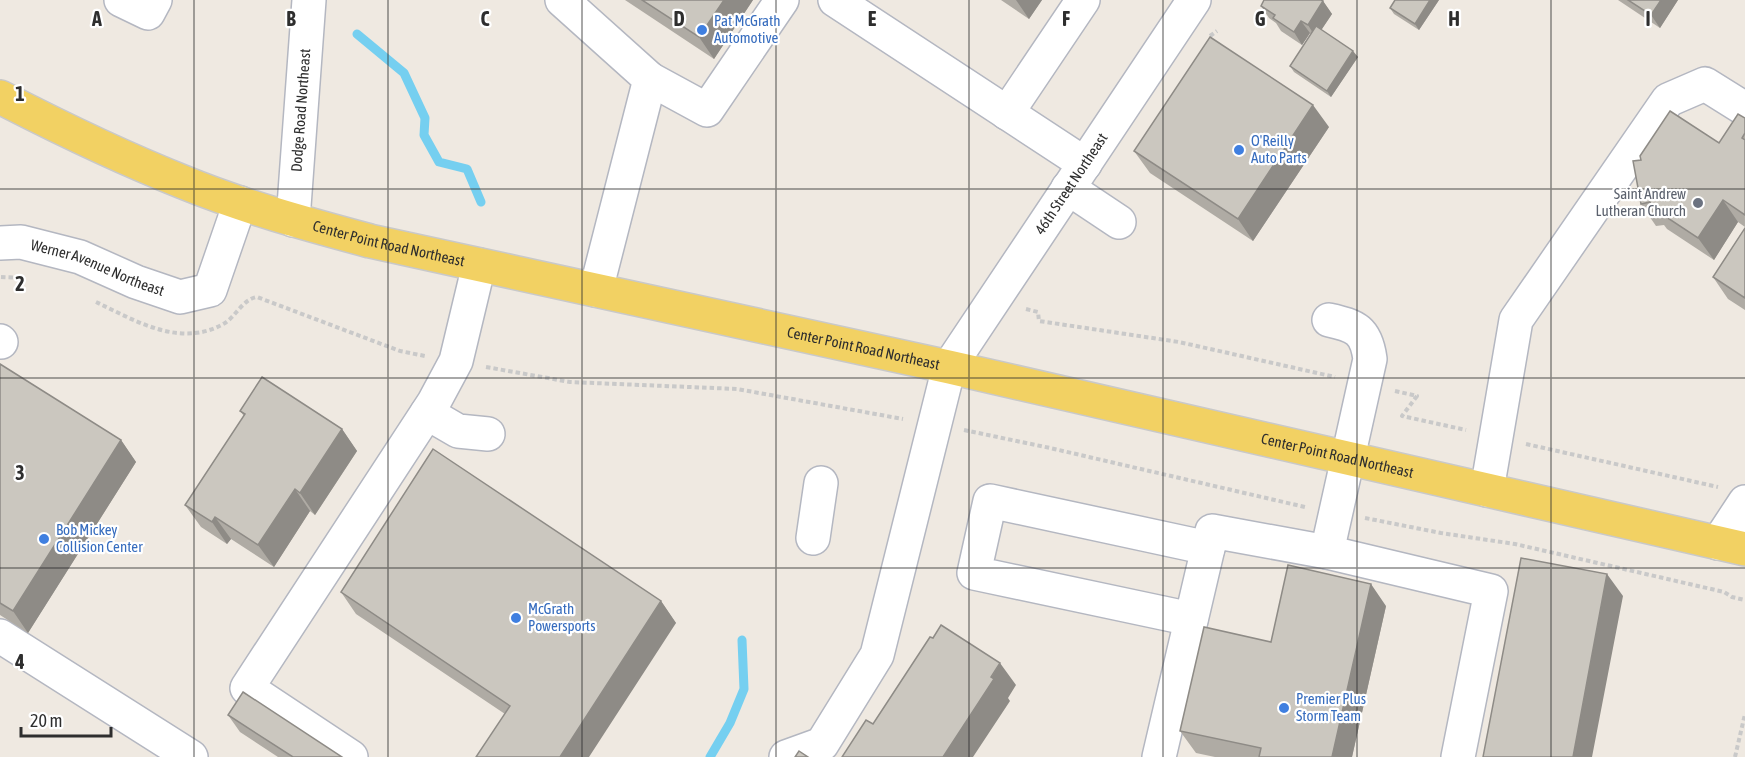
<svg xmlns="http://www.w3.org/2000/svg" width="1745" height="757" viewBox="0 0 1745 757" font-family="'Asap Condensed',sans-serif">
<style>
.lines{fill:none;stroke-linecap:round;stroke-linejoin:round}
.stream{stroke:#75cff0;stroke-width:9}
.minor-casing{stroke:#b4b7c1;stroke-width:36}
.major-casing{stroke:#c9c9c9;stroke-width:36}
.path{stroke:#c9c9c9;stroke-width:4;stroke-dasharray:4.5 3;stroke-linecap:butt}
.minor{stroke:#fff;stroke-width:33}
.major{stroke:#f2d163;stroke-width:33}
.wall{fill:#afaba4}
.shaded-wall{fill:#8e8b86}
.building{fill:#cbc7bf;stroke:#8e8b86;stroke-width:1.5}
.grid{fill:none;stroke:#2e2e2e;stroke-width:1.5;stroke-opacity:0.55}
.shop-dot{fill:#3f7fe0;stroke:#fff;stroke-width:2}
.worship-dot{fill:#6b7280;stroke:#fff;stroke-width:2}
.labels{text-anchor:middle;stroke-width:4.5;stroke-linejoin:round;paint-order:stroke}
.shop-label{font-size:15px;fill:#366cbe;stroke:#fff;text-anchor:start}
.street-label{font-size:15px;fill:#2e2e2e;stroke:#fff}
.worship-label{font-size:15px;fill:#5b616d;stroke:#fff;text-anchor:end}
.grid-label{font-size:20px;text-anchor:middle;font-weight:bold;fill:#2e2e2e;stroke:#fff;stroke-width:4.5;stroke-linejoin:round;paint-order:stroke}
</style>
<rect width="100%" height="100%" fill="#efe9e1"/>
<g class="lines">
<path class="stream" d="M357,34L404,73L425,118L424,135L439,162L467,169L481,202
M710,757L730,723L744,689L742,640"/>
<defs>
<g id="minor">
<path d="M121,0L148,13L155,0"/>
<path d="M562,0L650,79L596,290"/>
<path d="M835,0L1085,164"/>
<path d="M650,79L707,110L782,0"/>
<path d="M1007,113L1083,0"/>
<path d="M1068,188L1119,222"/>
<path id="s1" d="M293,220L309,0"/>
<path id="s2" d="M0,243L21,242L80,257L136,282L180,297L210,290L240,203"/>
<path d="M0,341L1,342"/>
<path d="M427,413L458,431L488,434"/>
<path d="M1487,490L1516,320L1668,100L1705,84L1745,109"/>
<path d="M813,538L821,483"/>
<path d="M1718,543L1745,502"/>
<path d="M1327,552L1370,359C1366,330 1356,326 1329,320"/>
<path d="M1191,619L974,573L990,501L1208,548"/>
<path d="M0,636L191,757"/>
<path d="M351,757L247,688L434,402L456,361L479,265"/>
<path id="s3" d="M786,757L822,744L877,655L949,367L1194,0"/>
<path d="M1159,757L1212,531L1327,552L1491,591L1458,757"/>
</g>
<g id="major">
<path id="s4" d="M0,97C60,128 120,157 183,182C244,207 307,224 370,241L949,367L1745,549"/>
</g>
</defs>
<use href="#minor" class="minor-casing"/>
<use href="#major" class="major-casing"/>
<path class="path" d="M1210,36L1217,31
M1,277L24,278
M96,302C136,321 181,349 225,323C236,316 243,299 257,297L400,351L425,356
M1026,309L1038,312L1039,321L1179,342L1335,377
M486,367L570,382L737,389L903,419
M1395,391L1417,396L1402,416L1466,430
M964,430L1050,448L1305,507
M1526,444L1718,487
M1365,518L1441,533L1515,544L1724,592L1732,597L1745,600
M1735,757L1745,714"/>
<use href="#minor" class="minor"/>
<use href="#major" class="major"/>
</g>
<path class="wall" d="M625,0H753L714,59Z
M1001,0H1042L1029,19Z
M1439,0L1419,30L1394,14L1390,8Z
M1618,0H1678L1660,28Z
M1323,1L1332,14L1321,30L1358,57L1331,97L1294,72L1290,66L1311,34L1310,33L1302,45L1281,31L1276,23L1269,18L1261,6Z
M1745,118V227L1738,222L1714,260L1667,229L1664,225L1656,226L1641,204V160L1719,143Z
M1329,127L1253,241L1150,173L1134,151Z
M1745,228V310L1728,299L1713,277Z
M0,364L121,440L136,462L28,633L0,615Z
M240,411L342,429L357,451L315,515L310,511L274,567L231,539L227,544L201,527L185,505L244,416Z
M341,592L661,601L676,623L505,714L356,614Z
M1386,606L1352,757H1215L1196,753L1180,731L1271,642Z
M228,715L342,757H278L240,732Z"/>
<path class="shaded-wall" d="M724,0H753L714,59L699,37Z
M1016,0H1042L1029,19Z
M1430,0H1439L1419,30L1415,24Z
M1661,0H1678L1660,28L1651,15Z
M1323,1L1332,14L1316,38L1308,25Z
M1301,21L1310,33L1302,45L1294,32Z
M1353,51L1358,57L1331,97L1327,91Z
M1313,105L1329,127L1253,241L1238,219Z
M1723,200L1738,222L1714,260L1698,238Z
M342,429L357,451L315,515L300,493Z
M121,440L136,462L28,633L13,611Z
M295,489L310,511L274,567L258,545Z
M215,517L231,539L227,544L212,522Z
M1607,574L1623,596L1592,757H1573Z
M1371,584L1386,606L1352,757H1332Z
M661,601L676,623L589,757H560Z
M1000,663L1016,685L1008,698L1010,701L973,757H943Z"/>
<path class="building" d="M642,0H724L699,37Z
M1264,0H1321L1323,1L1308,25L1301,21L1294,32L1273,18L1275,15L1261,6Z
M1395,0H1430L1415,24L1390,8Z
M1628,0H1661L1651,15Z
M1316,26L1353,51L1327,91L1290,66Z
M1210,37L1313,105L1238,219L1134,151Z
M1670,111L1719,143L1738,114L1745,118V133L1742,138L1745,140V215L1723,200L1698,238L1651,207L1650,202L1641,204L1633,161L1641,160L1640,156Z
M1745,228V298L1713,277Z
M0,364L121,440L13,611L0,603Z
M262,377L342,429L300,493L295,489L258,545L215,517L212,522L185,505L245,414L240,411Z
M433,449L661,601L560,757H476L510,706L341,592Z
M1521,558L1607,574L1573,757H1483Z
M1288,565L1371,584L1332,757H1259L1261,748L1180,731L1204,627L1271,642Z
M941,625L1000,663L991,677L994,679L943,757H842L866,720L873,724L930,637L933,638Z
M243,692L342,757H293L228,715Z
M799,751L808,757H795Z"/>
<path class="grid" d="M194,0V757M388,0V757M582,0V757M776,0V757M969,0V757M1163,0V757M1357,0V757M1551,0V757M0,189H1745M0,378H1745M0,568H1745"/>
<g class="shop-dot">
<circle cx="702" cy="30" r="6"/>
<circle cx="1239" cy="150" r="6"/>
<circle cx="44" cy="539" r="6"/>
<circle cx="516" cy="618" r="6"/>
<circle cx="1284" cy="708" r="6"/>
</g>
<circle class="worship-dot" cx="1698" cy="203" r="6"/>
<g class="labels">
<g class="shop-label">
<text x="714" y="26">Pat McGrath<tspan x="714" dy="17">Automotive</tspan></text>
<text x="1251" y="146">O'Reilly<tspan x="1251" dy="17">Auto Parts</tspan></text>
<text x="56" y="535">Bob Mickey<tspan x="56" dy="17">Collision Center</tspan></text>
<text x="528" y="614">McGrath<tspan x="528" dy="17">Powersports</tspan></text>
<text x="1296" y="704">Premier Plus<tspan x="1296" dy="17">Storm Team</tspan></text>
</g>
<g class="street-label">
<text dy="5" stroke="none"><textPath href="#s1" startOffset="110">Dodge Road Northeast</textPath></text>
<text dy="5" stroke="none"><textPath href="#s3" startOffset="660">46th Street Northeast</textPath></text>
<text dy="5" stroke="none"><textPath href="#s4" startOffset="417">Center Point Road Northeast</textPath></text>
<text dy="5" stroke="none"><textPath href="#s2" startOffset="102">Werner Avenue Northeast</textPath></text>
<text dy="5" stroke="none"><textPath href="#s4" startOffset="903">Center Point Road Northeast</textPath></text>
<text dy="5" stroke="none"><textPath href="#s4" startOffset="1389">Center Point Road Northeast</textPath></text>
</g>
<g class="worship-label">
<text x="1686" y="199">Saint Andrew<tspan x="1686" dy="17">Lutheran Church</tspan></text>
</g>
</g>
<g class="grid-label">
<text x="97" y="26">A</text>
<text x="291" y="26">B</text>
<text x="485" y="26">C</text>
<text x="679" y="26">D</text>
<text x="872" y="26">E</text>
<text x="1066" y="26">F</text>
<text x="1260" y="26">G</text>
<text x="1454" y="26">H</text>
<text x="1648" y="26">I</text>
<text x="20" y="101">1</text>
<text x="20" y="291">2</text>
<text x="20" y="480">3</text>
<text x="20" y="669">4</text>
</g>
<path d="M21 727v9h90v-9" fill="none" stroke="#2e2e2e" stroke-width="3"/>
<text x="30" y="727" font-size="18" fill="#2e2e2e" stroke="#ffffff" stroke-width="4.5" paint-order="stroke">20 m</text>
</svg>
